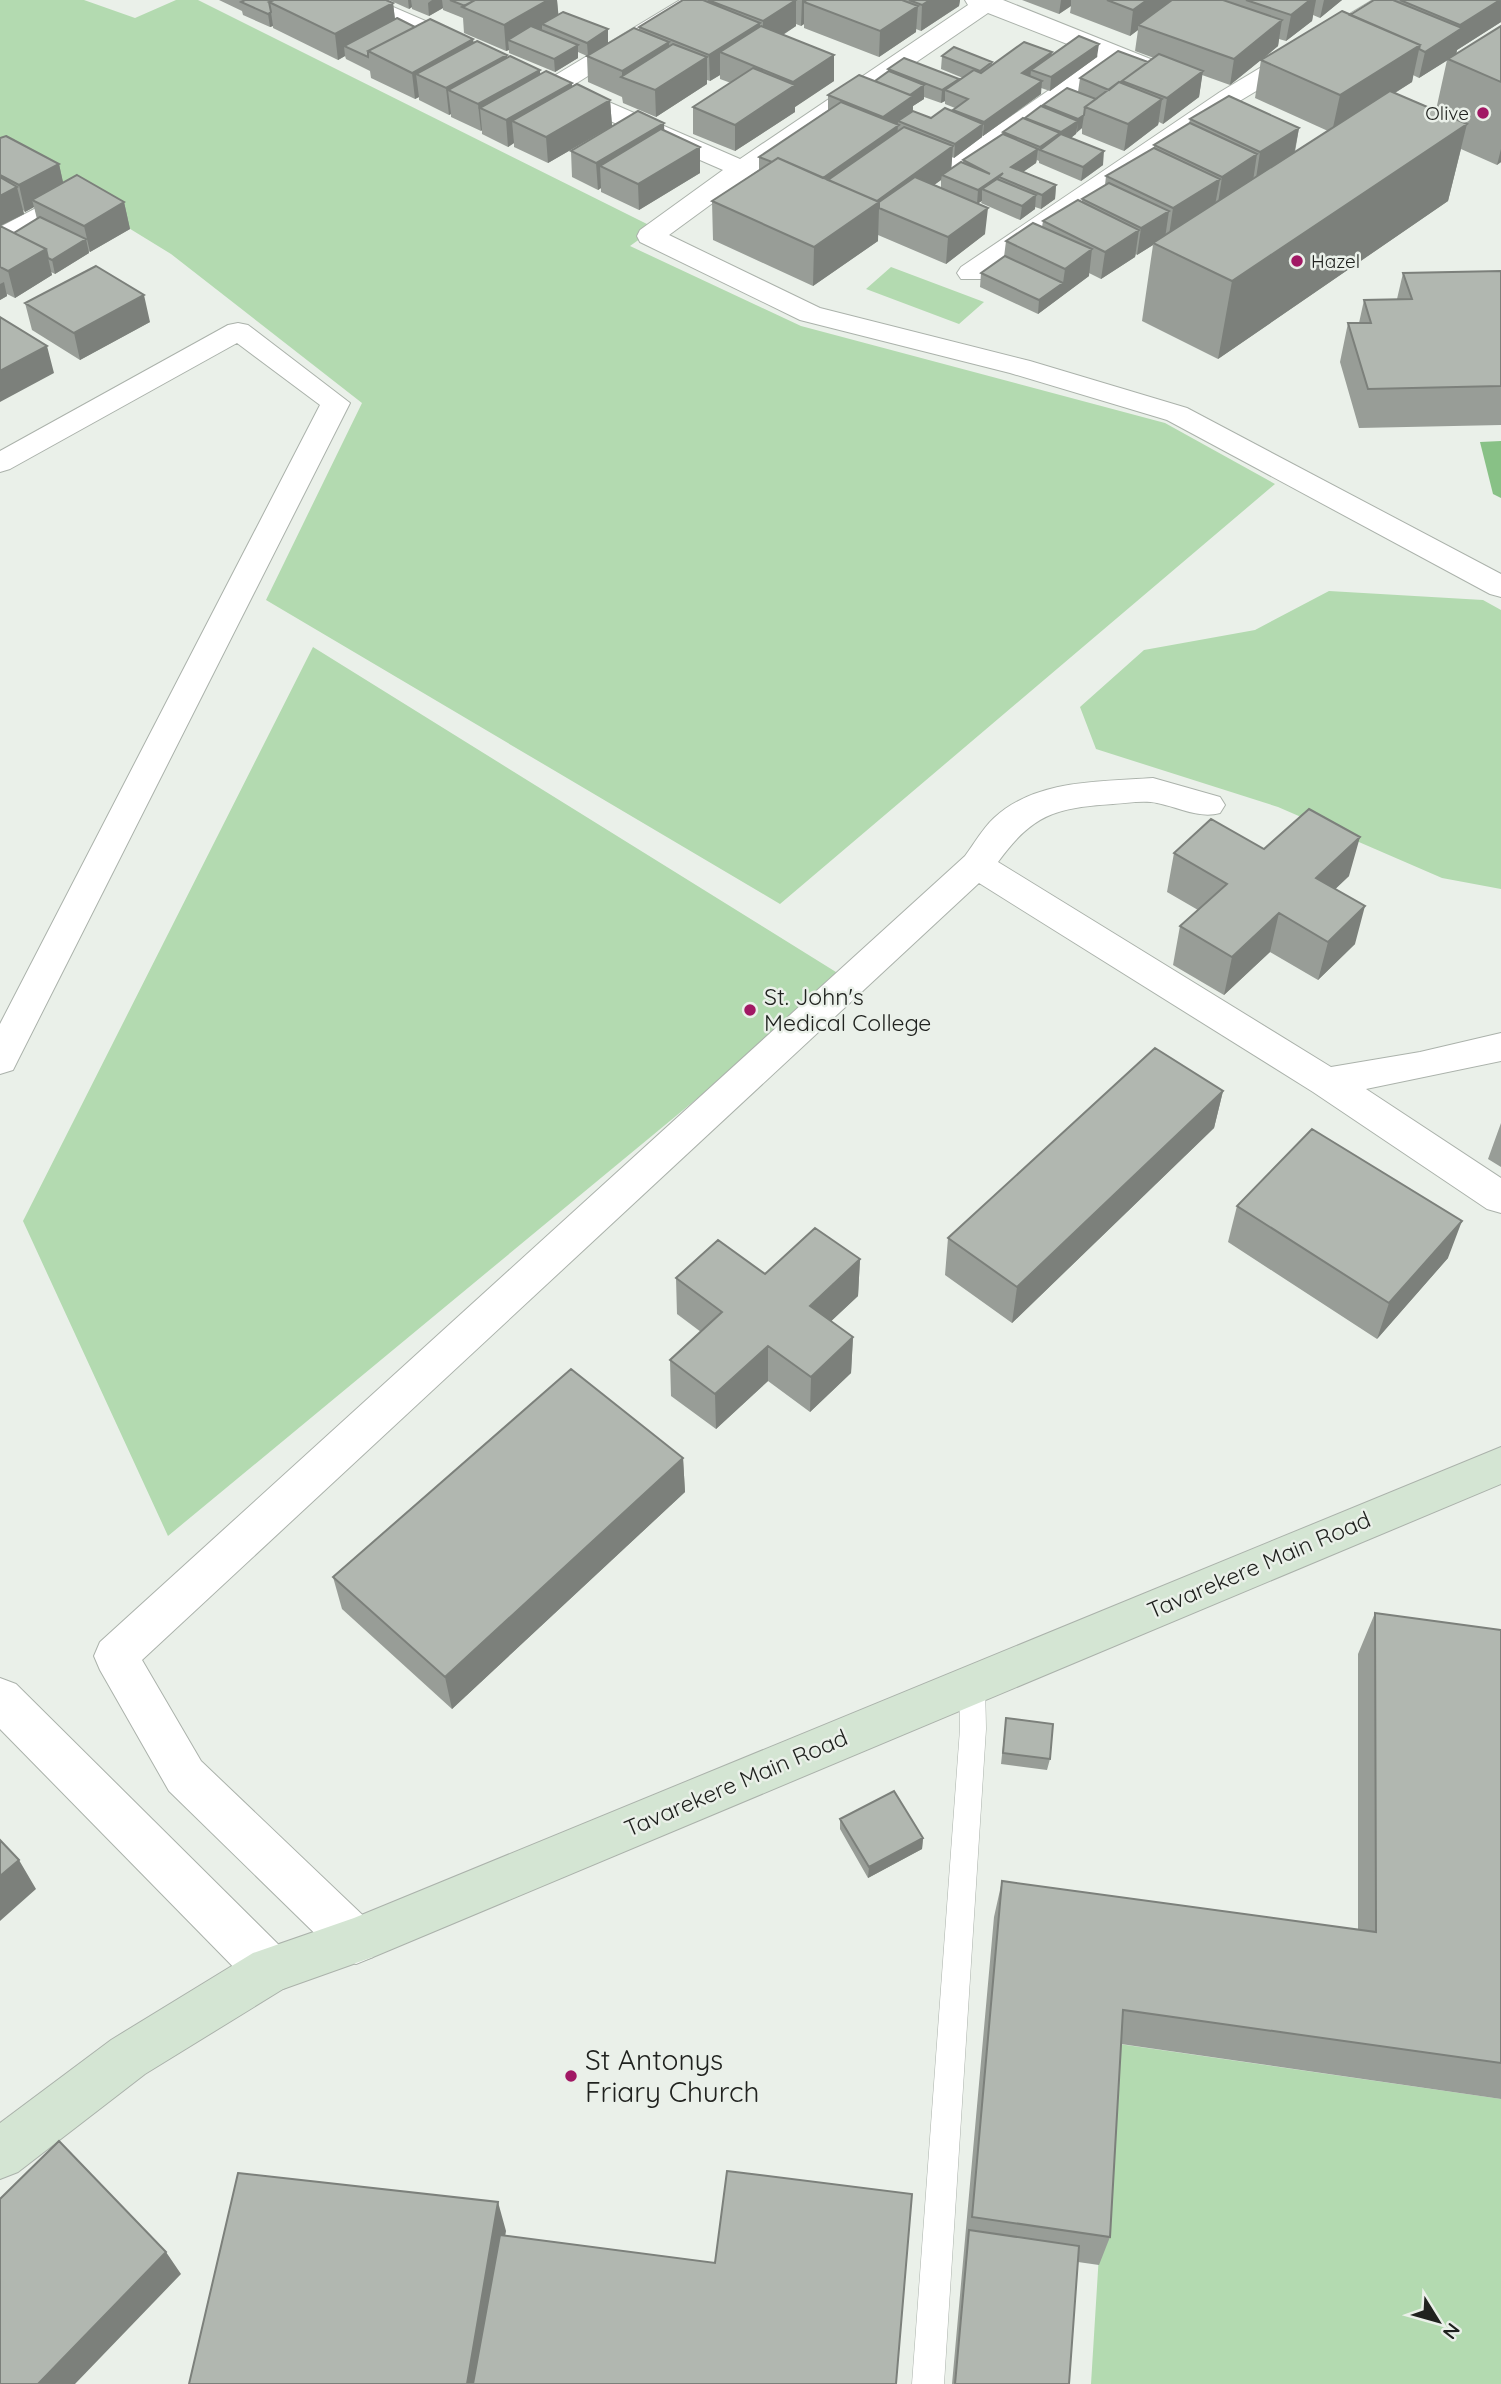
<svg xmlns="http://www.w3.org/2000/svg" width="1501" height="2384" viewBox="0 0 1501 2384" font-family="Quicksand,sans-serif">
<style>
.green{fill:#b3dab0}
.water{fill:#88c186}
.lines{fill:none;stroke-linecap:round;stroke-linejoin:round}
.service-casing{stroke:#abb2ab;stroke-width:1}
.minor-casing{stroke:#abb2ab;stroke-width:2}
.secondary-casing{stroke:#abb2ab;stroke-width:2}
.service{fill:#fff;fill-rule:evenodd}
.minor{fill:#fff;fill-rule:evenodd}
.secondary{fill:#d4e5d3;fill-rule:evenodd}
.wall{fill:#989d97;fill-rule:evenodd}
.shaded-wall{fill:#7c807b}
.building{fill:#b1b7b0;stroke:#7c807b;stroke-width:2}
.poi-dot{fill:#a11864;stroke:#eaf0e9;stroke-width:2.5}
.labels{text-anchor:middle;stroke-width:5;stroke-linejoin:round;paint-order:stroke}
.far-poi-label{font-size:19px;fill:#20221f;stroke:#eaf0e9;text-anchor:end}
.poi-label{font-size:23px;fill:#20221f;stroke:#eaf0e9;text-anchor:start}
.street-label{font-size:23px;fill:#20221f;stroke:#eaf0e9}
.near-poi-label{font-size:28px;fill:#20221f;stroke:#eaf0e9;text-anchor:start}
</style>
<rect width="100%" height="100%" fill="#eaf0e9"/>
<path class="green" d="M0,0H84L135,18L176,0H198L655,228L630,246L801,326L1165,423L1275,484L780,904L266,600L362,403L171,254L0,149Z
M891,267L984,302L959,324L866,289Z
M1329,591L1483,600L1501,610V889L1442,878L1278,807L1096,749L1080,707L1144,650L1255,630Z
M313,647L844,977L168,1536L23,1221Z
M1112,2043L1501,2099V2384H1091Z"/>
<path class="water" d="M1501,441V498L1493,494L1480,442Z"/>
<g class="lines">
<defs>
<path id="service" d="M972,1672L981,1676L985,1684L986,1729L944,2384H912L960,1729L959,1684L963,1676Z"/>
<path id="minor" d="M345,0H377L474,42L477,47L474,52H456L348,5Z
M680,0H709L572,86L740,159L968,5L965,0H1003L1173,68L1176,73L1173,78H1155L1119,64L962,175H944L940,169L944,163L1098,56L988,13L751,175L669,235L820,308L1030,361L1187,408L1501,574V597L1490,594L1167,420L1010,373L800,320L640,242L637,236L640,230L723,170L555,97L540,87L544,82Z
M1373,0H1402L1399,5L1238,102L981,279H961L957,273L961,267L1220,92Z
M61,195L70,197L74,203L70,209L0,246V227Z
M238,323L248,325L350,403L18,1060L13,1070L0,1074V1024L320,405L237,343L10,469L0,472V451L228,325Z
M1153,778L1220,797L1225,805L1220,813C1199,819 1178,807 1157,803C1144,800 1127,803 1113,804C1055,808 1033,814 998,862L1331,1067L1420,1052L1501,1033V1061L1366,1089L1501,1178V1213L1487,1209L1313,1092L979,883L142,1660L201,1761L373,1925L380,1941L373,1957L356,1964L339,1957L169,1791L100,1670L94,1656L100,1642L965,856C974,844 983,828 994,818C1036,779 1100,782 1153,778Z
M0,1678L16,1684L287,1953L294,1970L287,1987L270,1994L253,1987L0,1729Z"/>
<path id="secondary" d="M1501,1447V1484L373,1957L283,1989L145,2074L18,2172L0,2179V2123L111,2040L253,1953L354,1918Z"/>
</defs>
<use href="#service" class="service-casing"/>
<use href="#minor" class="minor-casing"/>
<use href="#secondary" class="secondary-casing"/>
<use href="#service" class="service"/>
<use href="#minor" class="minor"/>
<use href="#secondary" class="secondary"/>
</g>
<path class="wall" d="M219,0H386L393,3L395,19L415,27L474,43L507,58L540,70V74L610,100L612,126L548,163L514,147V143L508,147L482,134V130L481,131L451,117V114L449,115L419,100V97L415,99L371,78L370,71L346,59L345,56L338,60L273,28V26L270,27L243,15L242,11Z
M389,0H557L558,15L608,43L639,30V27L683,0H960L959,6L921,31L916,29V32L879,57L804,28V24L801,26L796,24V26L783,35L834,55V81L795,107V112L735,151L693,134V107L731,83L720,79V75L710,81L707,80V84L656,117L623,103L622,97L588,82L587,56L578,52V58L555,72L509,53V50L506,51L464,33L463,18L443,10V8L429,16L412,9V7L409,9Z
M1022,0H1342L1320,18L1313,15L1312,21L1286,41L1279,39L1278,46L1262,60L1350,15L1374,0H1501V22L1457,50L1456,54L1501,26V162L1497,165L1461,149L1448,201L1218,359L1142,321L1153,245L1137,255L1136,254L1135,257L1101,279L1089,273V276L1038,314L980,287L981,273L1004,257L1006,241L1042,227L1043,221L1082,202V199L1105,185L1106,176L1154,148V145L1189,124L1190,119L1299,128L1295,152L1328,131L1255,98L1261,60L1230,85L1202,75L1199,97L1163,124L1159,122L1158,125L1124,151L1082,134V128L1071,138L1103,165L1081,181L1039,163V161L1037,160L1036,163L1023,172L1056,185L1055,199L1041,209L1035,207V209L1020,220L981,203L982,201L978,203L985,234L946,264L878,235V241L813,286L713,240L712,201L759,170V157L828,110V95L875,81L888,72V69L958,81L963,78L941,69L942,56L992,62V65L1051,55L1097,57L1050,91L1041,88V94L983,136L982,135V137L954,158L952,157L951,168L963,162V160L1025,119V118L1043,107V105L1078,92L1080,78L1148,62L1154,58L1135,51L1138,30L1130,36L1070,13L1071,6L1059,14ZM1447,60L1436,110L1395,93L1412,82L1413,75L1419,78ZM924,97L941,103L945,101V104L955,108L953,110V112L931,118L913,111V106L924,99ZM941,180V188L934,185Z
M664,130L700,173L639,210L601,192V188L598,190L572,177L571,151Z
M0,138L59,164L63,183L124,202L130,229L90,252L89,251V253L55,274L51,272L52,275L15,298L7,294V296L0,300V226L14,233L37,219L34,207L25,212L23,210L24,214L0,226Z
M1501,271V425L1359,428L1340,362L1348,323H1359L1364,300L1397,299L1403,273Z
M25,303L150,322L80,360L32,330Z
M1264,849L1349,876L1335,889L1355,944L1318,980L1270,952L1224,995L1173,965L1180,926L1198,910L1167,892L1174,853Z
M1223,1091L1214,1128L1012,1323L945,1275L948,1238Z
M1501,1123V1167L1488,1159Z
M1237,1206L1448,1258L1377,1339L1228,1242Z
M860,1259L858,1296L831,1321L853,1337L851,1373L810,1412L768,1381L716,1429L671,1396L670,1360L701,1332L677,1314L676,1278L765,1274Z
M683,1458L685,1492L452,1709L342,1609L333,1577Z
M1375,1613L1501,1630V2099L1121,2044L1110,2237L1099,2265L1078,2262L1069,2384H952L994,1917L1002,1881L1358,1930V1654Z
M1006,1718L1050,1759L1047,1770L1001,1764Z
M840,1819L923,1838L922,1849L868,1878L840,1829Z"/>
<path class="shaded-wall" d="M408,0H411L412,7L409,9Z
M432,0H442L443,8L429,16L428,3Z
M548,0H557L559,20L542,24V30L508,40L509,50L506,51L504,25Z
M796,0V26L762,48L763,21Z
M802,0H841L804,2V24L801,26Z
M930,0H960L959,6L921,31L922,5Z
M1061,0H1071V6L1059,14Z
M1147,0H1180L1138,25V30L1130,36L1133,10Z
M1310,0H1316L1312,21L1286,41L1291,15Z
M1324,0H1342L1320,18Z
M1501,0V22L1457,50L1456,55L1419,78L1425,52L1459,30L1460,25Z
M393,3L396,29L344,46L345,56L338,60L335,34Z
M918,6L916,32L879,57L880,31Z
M271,12L273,26L270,27L268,14Z
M1282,20L1278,46L1230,85L1234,59Z
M760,23V49L720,52V75L710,81L709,55Z
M608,29V43L588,56L587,43Z
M473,39L476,65L416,74L419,97L415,99L412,73Z
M669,42L670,68L622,77V71Z
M1099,44L1097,57L1050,91L1051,77Z
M578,45V58L555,72L554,59Z
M1420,45L1412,82L1332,132L1340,95Z
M1052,52L1050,66L1031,70L1030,80L1022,73Z
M507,55L509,81L448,90L451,114L449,115L446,88Z
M834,55V81L795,107V112L735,151V125L793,87V82Z
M707,57V84L656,117L655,90Z
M540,70L541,96L480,108L482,130L481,131L478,104Z
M1203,71L1199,97L1163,124L1167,98Z
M959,79L958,92L945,90V101L941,103L942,90Z
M1042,81L1041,94L983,136L984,122Z
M572,83L573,109L512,121L514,143L508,147L506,120Z
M924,85V99L913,106L912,123L898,121L897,152L841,191L818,181L882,137L883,117L899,102Z
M1162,99L1158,125L1124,151L1128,124Z
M610,100L612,126L548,163L546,137Z
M1084,115L1082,128L1077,132L1078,119Z
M1078,121L1076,134L1060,146L1061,132Z
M664,123L665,150L600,166L601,188L598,190L596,163Z
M983,124L982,137L954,158L955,144Z
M1467,124L1448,201L1218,359L1232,281Z
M1299,128L1294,154L1256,178L1260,152Z
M1060,133L1059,147L1040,150L1039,161L1040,147Z
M953,146L951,173L942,175L941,180L894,214L879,208L878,241L813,286L814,247Z
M700,147V173L639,210L638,184Z
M1038,149L1036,163L1010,181L1011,167Z
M1501,149V162L1497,165Z
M1104,151L1103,165L1081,181L1083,167Z
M1257,154L1253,181L1218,203L1222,177Z
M59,164L65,191L32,200L34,207L25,212L19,185Z
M1003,173L999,177L998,189H982V201L977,204L978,190Z
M1220,179L1215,205L1169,235L1173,208Z
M1056,185L1055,199L1041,209L1042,195Z
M17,187L24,214L0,226V196Z
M1036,195L1035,209L1020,220L1022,206Z
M124,202L130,229L90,252L84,226Z
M988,208L985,234L946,264L948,237Z
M1169,211L1165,238L1153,243V245L1137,255L1141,228Z
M1139,230L1135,257L1101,279L1105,252Z
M86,239L89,253L55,274L52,260Z
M46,249L52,275L15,298L8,271Z
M1092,249L1089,276L1038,314L1039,300L1063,283L1065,269Z
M4,282L7,296L0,300V284Z
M144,295L150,322L80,360L74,333Z
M47,346L54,373L0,402V371Z
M1360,837L1349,876L1306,917L1316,878Z
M1365,906L1355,944L1318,980L1328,942Z
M1279,913L1270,952L1224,995L1232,957Z
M1223,1091L1214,1128L1012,1323L1017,1287Z
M1462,1221L1448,1258L1377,1339L1389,1303Z
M860,1259L858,1296L809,1342L810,1306Z
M853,1337L851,1373L810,1412L811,1377Z
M768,1346V1381L716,1429L715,1394Z
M683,1458L685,1492L452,1709L445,1677Z
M923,1838L922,1849L868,1878L869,1867Z
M19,1860L36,1889L0,1921V1876Z
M498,2202L506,2231L481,2384H467Z
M166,2252L181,2274L75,2384H38Z"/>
<path class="building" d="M245,0H274L269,2L271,12L268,14L241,2Z
M274,0H386L393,3L335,34L269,2Z
M450,0H475L465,6Z
M475,0H548L504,25L462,7Z
M683,0H703L760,23L709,55L639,27Z
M708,0H796L763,21Z
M807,0H902L918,6L880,31L804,2Z
M909,0H930L922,5Z
M1107,0H1147L1133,10Z
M1172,0H1223L1282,20L1234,59L1138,25Z
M1246,0H1310L1291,15Z
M1374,0H1393L1462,28L1425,52L1419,49L1420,45L1350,15Z
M1400,0H1500L1460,25Z
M1342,11L1420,45L1340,95L1261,60Z
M563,12L608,29L587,43L542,24Z
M397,18L415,27L368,51V57L344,46Z
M430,19L473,39L412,73L368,51Z
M531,26L578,45L554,59L508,40Z
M761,26L834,55L793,82L720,52Z
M1501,26V82L1448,59Z
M634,28L669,42L622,71L587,56Z
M1079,36L1099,44L1051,77L1031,70Z
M477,41L507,55L446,88L416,74Z
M1024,42L1052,52L1022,73L1042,81L984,122L953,110L968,99L945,90L974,70L981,73Z
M673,44L707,57L655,90L621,77Z
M954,47L992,62L980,71L942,56Z
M1118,51L1148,62L1122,81V83L1119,82L1109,90L1080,78Z
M1159,54L1203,71L1167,98L1122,81Z
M510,56L540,70L478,104L448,90Z
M904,58L959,79L942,90L888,69Z
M753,68L795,85L735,125L693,107Z
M546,71L572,83L506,120L480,108Z
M889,71L924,85L910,95L875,81Z
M859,75L913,96L883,117L828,95Z
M1119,82L1162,99L1128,124L1085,107Z
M577,84L610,100L546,137L512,121Z
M1067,88L1096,99L1085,107L1084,115L1078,119L1043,105Z
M1390,91L1467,124L1232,281L1153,243Z
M1229,96L1299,128L1260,152L1190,119Z
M841,102L899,125L823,178L778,158L772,162L759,157Z
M1041,106L1078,121L1061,132L1025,118Z
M945,108L983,124L955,144L898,121L913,111L931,118Z
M638,111L664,123L596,163L571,151Z
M1023,118L1060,133L1040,147L1003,132Z
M1190,123L1257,154L1222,177L1154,145Z
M904,127L953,146L877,201L828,180Z
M661,129L700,147L638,184L600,166Z
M1003,134L1038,149L1011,167L1056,185L1042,195L999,177L1003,173L978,190L942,175L961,162L990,174L963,160Z
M1061,134L1104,151L1083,167L1040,150Z
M6,136L59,164L19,185L0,175V138Z
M1154,148L1220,179L1173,208L1106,176Z
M778,158L879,202L814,247L712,201Z
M77,175L124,202L84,226L32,200Z
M0,177L17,187L0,196Z
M915,177L988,208L948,237L879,208V202Z
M997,179L1036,195L1022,206L982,189Z
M1109,183L1169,211L1141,228L1082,199Z
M1078,200L1139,230L1105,252L1043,221Z
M40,217L86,239L52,260L48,258L46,249L14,233Z
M1033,223L1092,249L1065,269L1006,241Z
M0,226L46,249L8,271L0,267Z
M1005,256L1063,283L1039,300L981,273Z
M96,266L144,295L74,333L25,303Z
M1501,271V386L1368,389L1348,323H1371L1364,300L1412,299L1403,273Z
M0,317L47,346L0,371Z
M1309,809L1360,837L1316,878L1365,906L1328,942L1279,913L1232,957L1180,926L1227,884L1174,853L1211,819L1264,849Z
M1155,1048L1223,1091L1017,1287L948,1238Z
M1312,1129L1462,1221L1389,1303L1237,1206Z
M815,1228L860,1259L810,1306L853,1337L811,1377L768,1346L715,1394L670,1360L722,1312L676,1278L718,1240L765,1274Z
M571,1369L683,1458L445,1677L333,1577Z
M1375,1613L1501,1630V2063L1123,2010L1110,2237L972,2217L1002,1881L1376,1932Z
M1006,1718L1053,1724L1050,1759L1003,1753Z
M894,1791L923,1838L869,1867L840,1819Z
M0,1840L19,1860L0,1876Z
M59,2141L166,2252L38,2384H0V2199Z
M727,2171L912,2194L896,2384H473L500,2235L715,2263Z
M238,2173L498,2202L467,2384H189Z
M969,2230L1079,2246L1069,2384H955Z"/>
<g class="poi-dot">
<circle cx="1483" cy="113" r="7"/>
<circle cx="1297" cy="261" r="7"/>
<circle cx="750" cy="1010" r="7"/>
<circle cx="571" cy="2076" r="7"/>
</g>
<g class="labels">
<g class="far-poi-label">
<text x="1469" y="120">Olive</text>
<text x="1311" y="268" text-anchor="start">Hazel</text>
</g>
<g class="poi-label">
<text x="764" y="1005">St. John's<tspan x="764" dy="26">Medical College</tspan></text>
</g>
<g class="street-label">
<text transform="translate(1259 1565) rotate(-23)" y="8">Tavarekere Main Road</text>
<text transform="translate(736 1783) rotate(-23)" y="8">Tavarekere Main Road</text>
</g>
<g class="near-poi-label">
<text x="585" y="2070">St Antonys<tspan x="585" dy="32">Friary Church</tspan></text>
</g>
</g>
<g transform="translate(1438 2321) rotate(127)" stroke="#eaf0e9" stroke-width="5" paint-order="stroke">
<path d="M0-5L12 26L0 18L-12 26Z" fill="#20221f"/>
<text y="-10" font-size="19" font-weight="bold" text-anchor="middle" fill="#20221f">N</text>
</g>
</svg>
